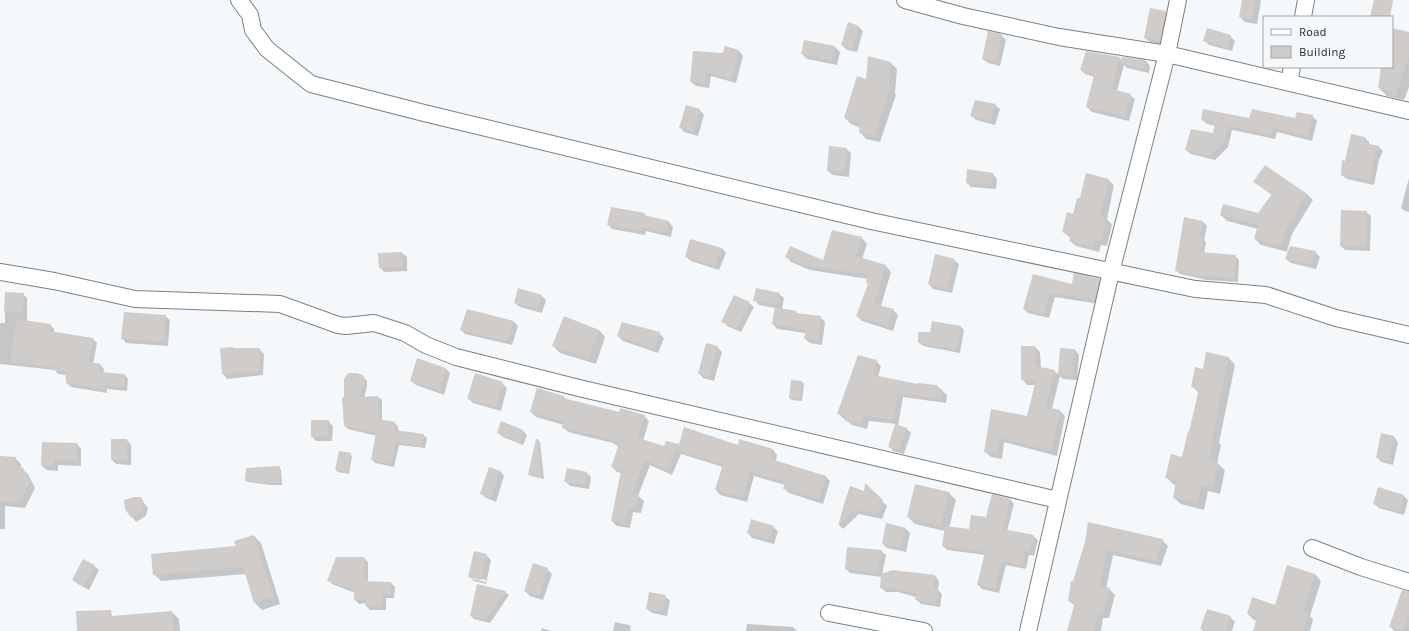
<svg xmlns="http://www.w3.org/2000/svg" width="1409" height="631" viewBox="0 0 1409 631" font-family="Karla,sans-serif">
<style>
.shadow{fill:#0003;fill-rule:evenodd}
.building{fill:#cfccc9}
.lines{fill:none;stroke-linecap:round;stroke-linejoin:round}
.minor-casing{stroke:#7d8082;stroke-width:18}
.minor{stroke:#fff;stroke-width:16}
</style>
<rect width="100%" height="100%" fill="#f5f8fb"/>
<path class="shadow" d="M1243,0H1261L1257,24L1245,22L1240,17Z
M1166,12L1170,16L1164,45L1150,42L1145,38Z
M859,27L863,31L857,52L847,50L842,45Z
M1392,29L1409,33V87L1404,100L1387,96L1379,88L1382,67H1392Z
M1001,35L1006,40L1000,66L988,63L983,59Z
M1230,36L1235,41L1232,51L1209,45L1205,41Z
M805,41L835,47L840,52L837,65L807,59L802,54Z
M725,48L739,51L743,56L736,83L711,76L709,88L696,86L691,82L723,54Z
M1120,58L1123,61V58L1146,61L1150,66L1149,73L1127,68L1124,65L1117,91L1130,95L1135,99L1129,121L1092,112L1087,107L1095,77L1085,74L1081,70Z
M891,63L897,69L895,93L896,95L880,142L866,139L860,132L861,128L851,124L845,118L867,80Z
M995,105L1000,109L995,125L976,120L971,115Z
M686,106L700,110L704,115L698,136L684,132L680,127Z
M1312,116L1317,121L1312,141L1277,132L1275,139L1232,130L1228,147L1215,160L1191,154L1186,150L1213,134L1216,126L1207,124L1202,119L1296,120Z
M1364,137L1369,142V145L1378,146L1383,151L1379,160L1374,185L1347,179L1342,175L1346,162Z
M846,149L851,153L849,177L833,175L828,171Z
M1266,167L1307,194L1313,200L1292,234L1287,251L1288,252L1261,245L1255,239L1258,229L1227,221L1221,215L1259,214L1272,195L1261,187L1255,182Z
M993,174L997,179L996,189L971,187L967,183Z
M1409,178V212L1405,211L1401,208Z
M1108,180L1114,185L1107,219L1112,225L1107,246L1101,245L1099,252L1076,246L1070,241L1071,238L1063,232L1074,215Z
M1366,212L1371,216L1370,251L1345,250L1341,246Z
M644,214L646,217L669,222L673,227L671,237L646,231L645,235L612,229L608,224Z
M1203,222L1207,226L1204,240L1206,242L1204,254L1235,256L1239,260L1238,282L1207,280L1180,274L1176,270Z
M862,238L867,244L862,259L886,266L891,272L881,306L893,310L898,315L893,331L862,321L857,316L869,284L868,279L810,270L791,262L786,256L823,261Z
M722,248L726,253L719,270L691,261L686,257Z
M1315,252L1320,257L1316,269L1291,263L1286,259Z
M402,253L407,257V271L384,272L380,267L379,254Z
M954,260L959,264L952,293L933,289L929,284Z
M1033,276L1073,285L1099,280L1104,284L1099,304L1055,297L1049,318L1028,313L1024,309Z
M779,294L784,298L782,309L796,312L799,315L820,317L825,322L822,345L810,343L805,339L806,333L777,329L773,324L775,308L759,305L755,300Z
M24,295L27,298V322L50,325L54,329V333L93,339L97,343L93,364L100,365L104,369L103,374L125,375L128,379L127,391L107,389V393L71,387L67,383V375L58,374L55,370L0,364V323H5V297Z
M541,295L546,300L542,313L520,307L515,303Z
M749,303L754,307L741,332L727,326L723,321Z
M165,316L170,320L168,346L126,343L122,338Z
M514,322L518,326L512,345L465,334L461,330Z
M960,326L964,330L960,353L923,346L919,342L931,333Z
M599,330L605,337L596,364L560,353L553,346Z
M659,333L664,338L658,353L623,341L618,336Z
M717,347L722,352L714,381L703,378L699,373Z
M1022,347H1035L1040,352L1041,368L1054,371L1059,375L1061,349L1075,350L1079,355L1077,380L1063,379L1060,376L1052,409L1060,411L1065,416L1057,456L1004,442L1002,459L991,457L985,452L992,410L1028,417L1035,385H1027L1022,379Z
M221,349H259L264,354L263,375L227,379L223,374Z
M1229,358L1235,365L1219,443L1221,445L1217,463L1225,470L1220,494L1208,491L1204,510L1181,504L1174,498L1176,485L1173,484L1166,477L1183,458L1190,433L1199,393L1192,386L1204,370Z
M876,361L881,366L878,377L919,385L937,386L947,395L946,403L903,397L898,426L906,428L911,433L904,454L893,451L889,446L896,424L869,421L867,429L852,425L846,420L843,418L838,413Z
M446,369L450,373L444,395L416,385L411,381Z
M363,377L367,381V386L364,398L378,397L382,400V420L394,423L398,426V431L423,435L427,438L425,448L399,445L394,467L375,463L372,459L377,436L348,429L345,426Z
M792,381L802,382L804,384L802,401L792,400L790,398Z
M502,383L507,388L501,411L473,403L468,398Z
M563,396L567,400L619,413L644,416L649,421L643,441L665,447L667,442L679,446H738L740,441L773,450L777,455L776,461L826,477L830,481L823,504L789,493L784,488L785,485L754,476L747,502L720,495L716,490L723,467L681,454L672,475L650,465L638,496L644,501L641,513L633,512L630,528L617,526L612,521L621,473L617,472L612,467L619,447L613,443L568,432L563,427L564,425L536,417L531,412Z
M328,421L333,426L332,441H316L312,436Z
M502,423L523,431L527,435L523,445L503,437L498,433Z
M1382,435L1394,437L1398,442L1393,465L1381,462L1377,457Z
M127,440L131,445V465L116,464L112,460Z
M538,440L540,442L544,479L531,476L529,474Z
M77,444L81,449V466L58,465V471L47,470L42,466Z
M350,454L352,456L349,474L338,472L336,470Z
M0,457L15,458L21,464V468L28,474L35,488L25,508L5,506V529H0Z
M279,467L281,470L282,485H271L248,482L246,480Z
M490,468L500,471L504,476L496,502L486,498L481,493Z
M587,473L591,477L589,489L570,486L565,481Z
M916,485L949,493L956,500L949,528L970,530L1010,499L1014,504L1007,531L1033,536L1038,540L1034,556L1029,555L1026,569L1006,565L999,593L982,589L978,585L985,555L947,550L943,546L945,531L915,524L908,517Z
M866,486L887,506L882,519L859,514L843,529L839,525L846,502L864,492Z
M1404,496L1408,500L1404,515L1379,508L1374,503Z
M140,498L148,508L146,516L136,522L126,509Z
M773,527L778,531L774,544L752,538L748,533Z
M906,529L910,533L906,552L887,548L883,544Z
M254,536L261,543L280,604L262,610L255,603L246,574L161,581L154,574L237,547Z
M1162,540L1168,546L1161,566L1113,555L1106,589H1109L1115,595L1109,618H1103L1101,631H1068L1075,606L1069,601L1086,543Z
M881,551L886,555L882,575L935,576L939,581L938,590L942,594L940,607L921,604L916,599V597L898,592H886L881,588L882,577L850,573L846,569Z
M486,555L491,560L486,584L474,581L470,577ZM473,577L486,580V582L473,579Z
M364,558L368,562V582L391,583L395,587L394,598H386V610H370L366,606V603L359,604L355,600V593L332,584L329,580Z
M94,566L99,570L89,590L78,584L73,580Z
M547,569L552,574L543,600L530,596L525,591Z
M1315,574L1321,581L1310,616L1313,620L1310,631H1254L1257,621L1254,620L1248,614L1276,606Z
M505,592L509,595L490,623L474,619L471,616Z
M1409,593V631H1394L1390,626Z
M665,596L670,601L667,616L652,613L647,609Z
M172,612L179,619L180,631H119Z
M1230,617L1235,622L1232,631H1203L1201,629Z
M615,622L629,625L631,627L630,631H613Z
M747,624L793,627L797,631H746Z
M542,628L551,631H541Z"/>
<path class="building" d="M1242,0H1256L1252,20L1239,17Z
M1374,0H1393L1390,17H1370Z
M1150,8L1166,11L1160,41L1144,38Z
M848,22L859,26L852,49L841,45Z
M1207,28L1231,35L1228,48L1203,41Z
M1392,28L1409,32V57L1395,98L1392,97V91L1378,88L1381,67H1392Z
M988,31L1002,34L996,62L982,59Z
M804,40L835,46L832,61L801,54Z
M725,46L739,50L731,79L706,72L705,84L690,82L693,51L723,53Z
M1086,51L1120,57L1112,89L1131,94L1125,117L1086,107L1094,75L1080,70Z
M868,56L891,62L889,87H891L874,136L859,133L860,124L844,118L857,76L866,79Z
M1122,57L1146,60L1145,69L1121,64Z
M975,100L996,104L990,121L970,116Z
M686,105L700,109L693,132L679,128Z
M1203,109L1249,118L1252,109L1295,118L1297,112L1313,115L1308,137L1273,128L1271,135L1228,126L1224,142L1210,156L1185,150L1191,129L1213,133L1215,123L1201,120Z
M1351,134L1365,137V143L1379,146L1375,155L1370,181L1341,175L1342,160L1345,161Z
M829,146L847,148L845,172L827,171Z
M1265,165L1307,194L1286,228L1282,246L1254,239L1258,225L1220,215L1223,204L1258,213L1272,194L1253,182Z
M967,169L993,173L992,185L966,183Z
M1086,173L1109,179L1100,217L1107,218L1102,241L1095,240L1093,246L1069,241L1071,234L1062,232L1067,212L1073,214L1077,198H1080Z
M611,207L645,213L644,215L669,221L666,233L642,227L641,231L607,225Z
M1341,210L1367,211L1366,247L1340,246Z
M1184,217L1203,221L1200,237H1203L1200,252L1236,255L1234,278L1202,276L1175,271Z
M832,230L862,237L856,256L886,265L874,304L894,309L887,326L856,316L868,284L866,283L868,275L803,265L785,257L790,246L823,260Z
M690,239L722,248L715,266L685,257Z
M1290,246L1316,251L1311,265L1285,259Z
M402,252L403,267L379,268L378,253Z
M935,254L955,259L947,289L928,284Z
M1074,273L1100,279L1094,300L1050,293L1044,314L1023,309L1033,274L1072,284Z
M518,288L542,295L538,309L514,303Z
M756,288L780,293L777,305L753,301Z
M5,292L24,293L23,312H4Z
M734,295L750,302L737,329L721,322Z
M775,307L796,311V313L821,316L818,341L804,339L806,330L772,324Z
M467,309L514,321L507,341L460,330Z
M124,312L166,315L164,342L121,339Z
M564,316L599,330L589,358L552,346Z
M16,319L51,324L50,331L93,338L89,362L101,364L99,372L125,374L124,387L104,386V389L66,383L65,372L53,370L54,367L10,362Z
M932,321L961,326L956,350L918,343V332H930Z
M622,322L660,332L654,349L617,336Z
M706,343L718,346L709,377L698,374Z
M1021,346H1035L1036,366L1055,370L1046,407L1060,410L1052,451L999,438L997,454L984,452L991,409L1027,416L1036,380H1021Z
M233,347V348H260L259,371L222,374L220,348Z
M1060,348L1075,349L1073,376L1058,375Z
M1206,352L1229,357L1212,437H1214L1209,460L1218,462L1213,487L1202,485L1197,503L1173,498L1176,480L1165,478L1171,454L1182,457L1188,431L1189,432L1199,389L1191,387L1195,367L1203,369Z
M858,355L877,360L873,375L918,384V383L937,385V388L942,389L941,399L898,393L893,420L864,416L862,424L845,421V416L837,414Z
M417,358L446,368L440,391L410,381Z
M348,373H357L364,376V382L360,397L378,396L379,419L395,422V430L424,434L422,446L395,442L391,464L371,460L376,433L344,426L342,398L344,397V379Z
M475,373L503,382L496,407L467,399Z
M791,380L802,381L800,399L789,398Z
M537,388L564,396L563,398L619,412L620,408L645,415L638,438L664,446L666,441L679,444L667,470L645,460L632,494L639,495L636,509L628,507L625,523L611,521L621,471L611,467L619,444L610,442V439L562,428L563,422L530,412Z
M311,420H329L327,437H311Z
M501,421L523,430L519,442L497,433Z
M895,424L907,428L899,450L888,447Z
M684,427L738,445L739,439L773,449L771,459L826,476L819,500L783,489L785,482L750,472L743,498L715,490L723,464L677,451Z
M1381,433L1394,436L1389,461L1376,458Z
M111,439H127V460H111Z
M536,439H538L542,477L528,475Z
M42,442L77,443V461L54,460V467L41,466Z
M339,451L351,453L348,473L335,470Z
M0,456L16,457V465L23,468L30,482L19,503L0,501Z
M280,466V483H268L245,481L246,468Z
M489,467L500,471L491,498L480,494Z
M567,468L587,472L585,485L564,482Z
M865,483L883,500L878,515L854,510L838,526L845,501L850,486L864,491Z
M915,484L949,492L941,526L907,517Z
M1378,487L1404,495L1399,512L1373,504Z
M992,494L1010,499L1003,529L1034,535L1030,552L1025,551L1022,566L1002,561L995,589L977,585L985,552L942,546L945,526L969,529L971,515L986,517Z
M134,497H141L144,503L142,511L131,518L125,509L124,500Z
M751,519L774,526L769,540L747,533Z
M1088,522L1163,539L1156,561L1107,550L1100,586L1110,588L1103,613H1098L1094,631H1067L1075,602L1068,601L1071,581H1073L1085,542Z
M886,523L906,528L901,548L882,544Z
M254,535L274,597L254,603L243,567L153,575L151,554L236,546L234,541Z
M847,547L882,550L877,573L845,569Z
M474,551L487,554L481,580L468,577Z
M336,557H364L365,581L391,582V595L383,594L382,607L365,606L366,600H354V590L327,581Z
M83,559L95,565L84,586L72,580Z
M533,563L548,568L539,596L524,591Z
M1287,565L1315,574L1303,613H1308L1303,631H1253L1257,617L1247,614L1252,597L1275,605Z
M893,570L935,575L934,588H938L936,603L915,600L916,594L893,588H880L881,574Z
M477,584L506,591L486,620L470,616Z
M1402,590L1409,591V614L1403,631L1389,627Z
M649,592L666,595L663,612L646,609Z
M1207,609L1231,616L1226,631H1207L1200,629Z
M111,610L112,616L172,611L174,631H77L76,611Z"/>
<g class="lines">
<defs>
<path id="minor" d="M239,0L250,15L253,30L267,49L311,84L424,113L871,221L1195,289L1266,295L1336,318L1409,335
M905,0L963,16L1059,37L1167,54L1409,111
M1303,17L1306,0
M1289,83L1292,67
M0,272L54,281L135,299L280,304L338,325L346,326L374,323L405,333L426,345L456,357L579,388L1058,500
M1312,548L1361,567L1409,582
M829,613L924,631
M1028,631L1111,272L1167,54L1178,0"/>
</defs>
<use href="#minor" class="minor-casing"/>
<use href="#minor" class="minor"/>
</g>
<rect x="1263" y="16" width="130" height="52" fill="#f5f8fb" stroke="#a3a5a7"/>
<rect x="1271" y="29" width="20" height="6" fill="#ffffff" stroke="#a3a5a7"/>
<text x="1299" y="36" font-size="12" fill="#272829">Road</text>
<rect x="1271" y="46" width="20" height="12" fill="#cfccc9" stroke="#a3a5a7"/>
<text x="1299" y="56" font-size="12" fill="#272829">Building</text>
</svg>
